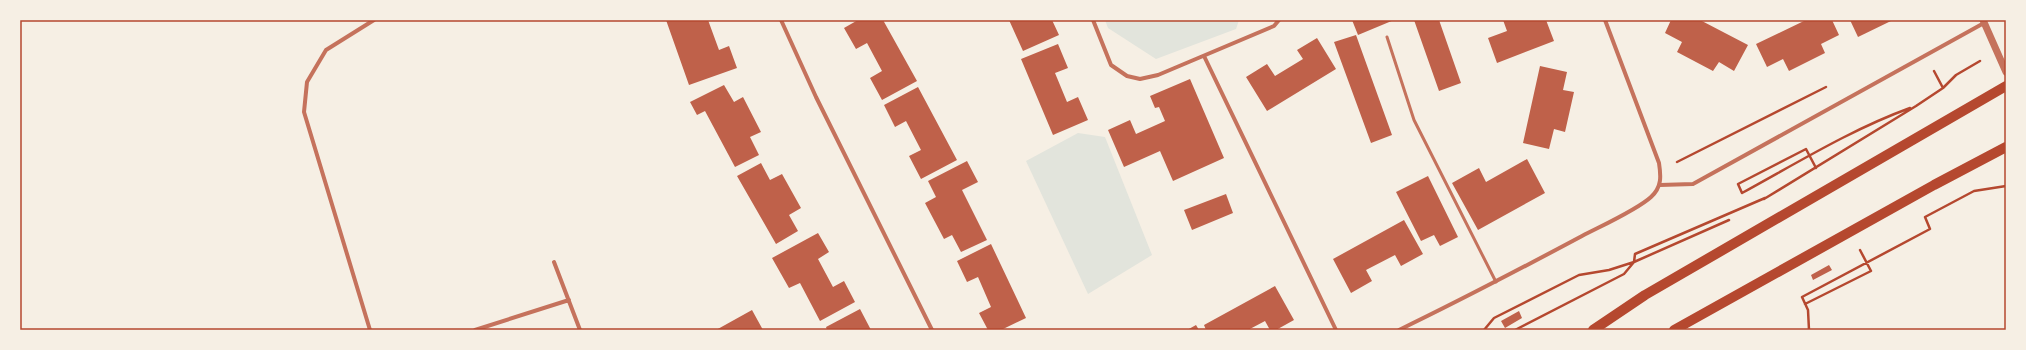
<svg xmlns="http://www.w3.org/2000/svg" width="2026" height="350" viewBox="0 0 2026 350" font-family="'Golos Text',sans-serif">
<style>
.green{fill:#e2e4dc}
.building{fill:#bf614a}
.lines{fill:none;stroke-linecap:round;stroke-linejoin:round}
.path{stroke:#b5482f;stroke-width:2.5}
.service{stroke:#c5725c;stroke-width:3}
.minor{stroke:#c5725c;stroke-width:4}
.tertiary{stroke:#c5725c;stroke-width:7}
.primary{stroke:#b5482f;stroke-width:10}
.neatline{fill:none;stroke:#b5482f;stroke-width:1.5}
</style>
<rect width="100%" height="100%" fill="#f6efe4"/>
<path class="green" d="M1105,20H1239L1236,29L1156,59L1108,28Z
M1078,133L1105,137L1152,255L1088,294L1026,161Z"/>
<path class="building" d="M666,20H708L719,50L729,46L737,68L689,85Z
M858,20H883L917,81L882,100L870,78L882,71L867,43L856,49L844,28Z
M1009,20H1052L1059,35L1023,51Z
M1352,20H1394L1358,35Z
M1414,20H1439L1461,83L1439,91Z
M1503,20H1546L1554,41L1497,63L1488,38L1507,31Z
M1671,20H1700L1748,45L1734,71L1719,62L1713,71L1677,52L1682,42L1665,33Z
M1806,20H1832L1839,35L1821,44L1825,53L1789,71L1783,59L1767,67L1756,44Z
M1850,20H1893L1858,37Z
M1356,35L1392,135L1371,143L1334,42Z
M1317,38L1336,69L1267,111L1246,77L1267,64L1275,76L1303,59L1297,50Z
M1058,44L1068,68L1055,73L1067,102L1078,97L1088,120L1053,135L1021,59Z
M1540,66L1567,72L1563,90L1574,92L1565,132L1554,129L1549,149L1523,143Z
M1190,79L1224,158L1173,181L1160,151L1124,167L1108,130L1130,120L1136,134L1165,121L1159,107L1155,108L1150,96Z
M724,85L734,102L743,97L761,132L750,137L759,155L735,167L705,111L697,115L690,102Z
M918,87L957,160L921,179L909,156L921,150L906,121L895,127L884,105Z
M1527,159L1545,193L1478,230L1452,183L1479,168L1486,182Z
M967,161L978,182L962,190L987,240L961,252L952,235L944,239L925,203L936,197L928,181Z
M761,163L770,180L782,174L801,208L789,215L798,231L776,244L737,176Z
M1428,176L1458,237L1440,246L1434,235L1421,241L1396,192Z
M1226,194L1233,213L1192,230L1184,210Z
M1404,220L1423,254L1401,266L1395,255L1366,270L1372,281L1351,293L1333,259Z
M818,233L829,252L818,259L833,287L844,281L855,302L820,321L800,283L789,288L772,258Z
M991,244L1026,318L1001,330H988L979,313L991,307L978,277L967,282L957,261Z
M1829,265L1832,270L1813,280L1811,275Z
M1275,286L1294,320L1276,330H1270L1265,321L1248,330H1206L1204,325Z
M860,309L871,330H827L826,327Z
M752,310L763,330H716Z
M1519,311L1522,318L1505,328L1501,321Z
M1196,325L1199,330H1187Z"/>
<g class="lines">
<path class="path" d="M1934,71L1943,88
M1677,162L1826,87
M1816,168L1806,149L1738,184L1742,193C1797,163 1852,129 1910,108
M1764,199L1916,106L1943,88L1956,75L1980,61
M1805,304L1871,271L1860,250
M1484,330L1494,318L1579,275L1609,270L1634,262L1729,220
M1515,330L1624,274L1634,262L1635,254L1765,198
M1809,330L1808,310L1802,297L1930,229L1925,217L1974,191L2006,186"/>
<path class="service" d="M1387,37L1414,120L1496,282"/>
<path class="minor" d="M781,20L816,97L932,330
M1093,20L1111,65L1127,76L1140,79L1158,75L1274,26L1279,20
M1204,56L1336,330
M1660,185L1693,184L1984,23
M554,262L580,330
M370,330L304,112L307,82L326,50L374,20
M475,330L569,300
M1399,330C1461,300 1522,268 1582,236C1601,226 1637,210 1651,197C1662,187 1661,176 1659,163L1605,20"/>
<path class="tertiary" d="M1983,20L2006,72"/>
<path class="primary" d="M1593,330L1645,295L2006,86
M1674,330L1934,185L2006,147"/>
</g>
<rect width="2026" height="350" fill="none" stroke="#f6efe4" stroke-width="42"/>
<rect x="21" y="21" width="1984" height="308" class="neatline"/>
</svg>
